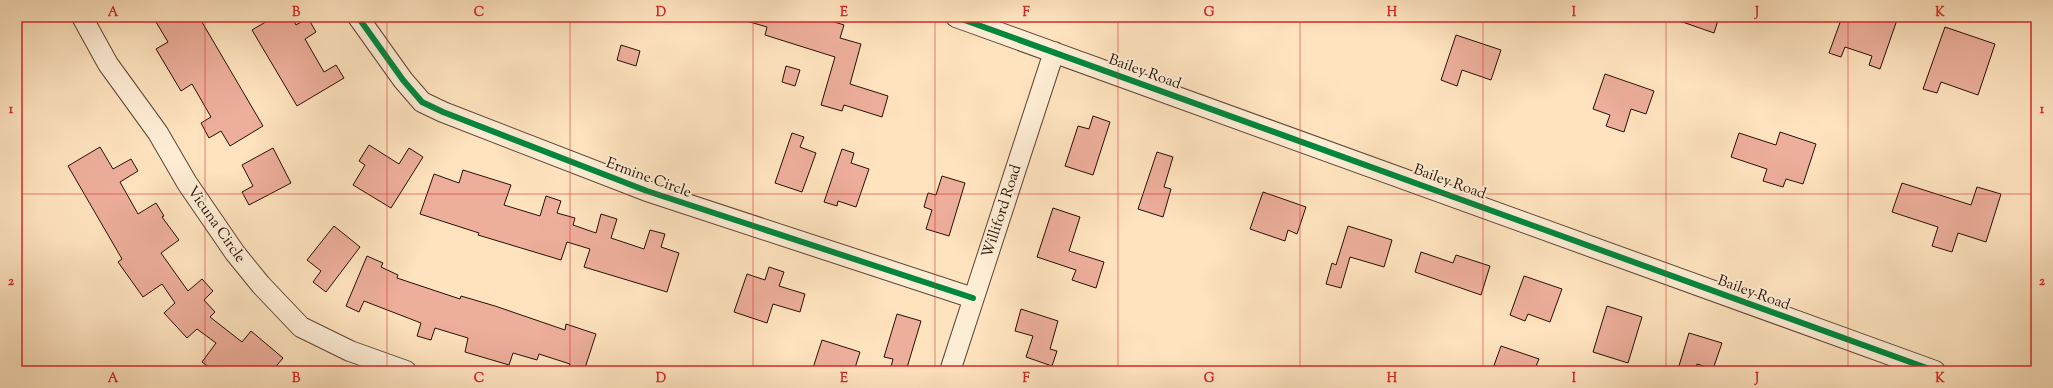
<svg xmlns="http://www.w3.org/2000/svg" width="2053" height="388" viewBox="0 0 2053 388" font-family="'Sorts Mill Goudy',serif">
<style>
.building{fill:#edae9b;stroke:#280f05}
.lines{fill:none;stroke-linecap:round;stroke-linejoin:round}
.minor-casing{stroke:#5e4433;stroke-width:22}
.minor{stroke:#feedd5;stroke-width:20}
.cycleway-casing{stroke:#feedd5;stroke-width:8}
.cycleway{stroke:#00873e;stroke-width:6}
.grid{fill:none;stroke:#d62828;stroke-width:1;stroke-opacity:0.55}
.labels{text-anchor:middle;stroke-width:4;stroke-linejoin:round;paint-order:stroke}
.street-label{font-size:15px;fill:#280f05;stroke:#feedd5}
.neatline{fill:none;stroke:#d62828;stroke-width:1.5}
.grid-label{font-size:13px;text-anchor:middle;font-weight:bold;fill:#d62828}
</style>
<rect width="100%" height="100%" fill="#fee3be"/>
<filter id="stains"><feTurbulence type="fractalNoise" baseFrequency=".005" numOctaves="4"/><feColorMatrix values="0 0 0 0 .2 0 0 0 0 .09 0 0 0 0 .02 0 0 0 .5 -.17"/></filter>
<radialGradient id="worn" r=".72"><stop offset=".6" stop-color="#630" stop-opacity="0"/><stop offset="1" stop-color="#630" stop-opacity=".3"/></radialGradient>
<path class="building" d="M153,17H199L263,126L230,146L221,131L209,138L201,123L211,117L192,84L181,91L156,49L168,42Z
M274,17H292L296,25L308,18L316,32L305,39L324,72L336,65L344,78L297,106L252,30Z
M743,17H819L844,25L840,38L861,44L850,84L888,96L882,117L844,105L842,111L821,105L835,57L765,35L767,27L743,20Z
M1674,17H1719L1714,33L1674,19Z
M1842,17H1898L1880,69L1869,65L1872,56L1845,47L1841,57L1829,53Z
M1945,27L1995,44L1978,95L1941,82L1937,93L1923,89Z
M1456,35L1501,50L1491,80L1462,70L1457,86L1441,80Z
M621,45L640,51L636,66L617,60Z
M786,66L800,70L795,86L782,82Z
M1605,74L1654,91L1646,114L1631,109L1624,132L1606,126L1610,115L1593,109Z
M1093,116L1110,122L1093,175L1065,166L1078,126L1089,129Z
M1780,132L1816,144L1803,184L1786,179L1783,187L1763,181L1767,169L1731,157L1739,133L1776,145Z
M792,133L804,137L800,147L816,153L802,192L775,183Z
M369,145L399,164L409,148L423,157L391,208L353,185L365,165L359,161Z
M100,147L113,169L131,159L138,171L120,182L138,214L156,203L164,216L162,217L179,240L161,253L188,291L202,279L213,291L204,300L215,312L210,317L242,342L251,331L283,358L272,371H214L202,362L216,343L197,329L187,338L164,313L175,303L162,284L143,297L118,262L122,259L68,166Z
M273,148L291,183L249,205L242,192L253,186L242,165Z
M842,149L854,153L851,163L869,169L856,207L838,201L837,206L824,202Z
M1157,152L1173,157L1164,187L1171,189L1163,217L1138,209Z
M463,170L511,185L504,205L540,216L546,196L561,201L557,213L575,218L573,225L596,233L601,214L617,219L611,238L644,249L650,230L665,234L661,247L679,253L667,292L584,267L590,249L567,242L561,260L478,235L479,233L420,214L434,174L459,183Z
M942,176L965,183L949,236L926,229L932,210L924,207L928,193L936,195Z
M1902,183L1971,205L1977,187L2001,194L1986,242L1958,233L1952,252L1932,246L1938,227L1892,212Z
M1263,192L1306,207L1297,234L1288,230L1285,241L1250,229Z
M1053,208L1080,217L1069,251L1104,262L1096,288L1072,280L1076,270L1037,257Z
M334,226L360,247L326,292L313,282L321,271L307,260Z
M1348,226L1392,240L1384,267L1350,257L1341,288L1326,284L1332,263L1336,265Z
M1421,252L1453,263L1456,255L1490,266L1481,295L1415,272Z
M367,256L383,263L381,267L398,275L397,278L460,299L461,296L495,306L565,330L566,324L596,334L584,371H568L570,364L539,354L537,360L513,353L509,365L465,352L468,338L435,328L431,340L417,336L421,323L364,301L359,312L346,306Z
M769,267L784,272L779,286L805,294L800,312L773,304L767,323L734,312L747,274L765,280Z
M1524,276L1562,289L1550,322L1528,314L1525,321L1510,315Z
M1607,306L1642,317L1628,363L1593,352Z
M1021,309L1058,321L1050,349L1057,351L1052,366L1026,357L1033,336L1015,331Z
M897,314L921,321L906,371L891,367L893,359L884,357Z
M1689,333L1722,343L1713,369L1697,364L1694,371L1678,369Z
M822,340L860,352L854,371H812Z
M1501,346L1539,359L1534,371H1492Z"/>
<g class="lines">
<defs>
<path id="minor" d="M82,17L108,64L158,133L187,183L235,253L261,285L301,327L350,351L406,371
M358,17L403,80L422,102L443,112L647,191L973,298
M956,17L1935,371
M950,371L1054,52"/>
</defs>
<use href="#minor" class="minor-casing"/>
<use href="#minor" class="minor"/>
<defs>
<path id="cycleway" d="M358,17L403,80L422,102L443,112L647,191L973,298
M956,17L1935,371"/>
</defs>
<use href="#cycleway" class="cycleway-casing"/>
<use href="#cycleway" class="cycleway"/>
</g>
<path class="grid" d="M205,17V371M387,17V371M570,17V371M753,17V371M935,17V371M1118,17V371M1300,17V371M1483,17V371M1666,17V371M1848,17V371M17,194H2036"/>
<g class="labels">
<g class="street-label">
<text transform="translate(1145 71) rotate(20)" y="5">Bailey Road</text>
<text transform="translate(649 177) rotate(20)" y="5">Ermine Circle</text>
<text transform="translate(1450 181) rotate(20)" y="5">Bailey Road</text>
<text transform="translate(1001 211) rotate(-72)" y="5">Williford Road</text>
<text transform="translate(217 224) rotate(55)" y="5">Vicuna Circle</text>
<text transform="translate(1754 292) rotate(20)" y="5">Bailey Road</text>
</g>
</g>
<rect width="2053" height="388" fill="none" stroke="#fee3be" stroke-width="44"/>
<rect x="22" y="22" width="2009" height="344" class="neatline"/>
<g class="grid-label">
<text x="113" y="16">A</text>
<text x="296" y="16">B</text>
<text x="479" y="16">C</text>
<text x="661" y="16">D</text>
<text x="844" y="16">E</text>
<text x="1026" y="16">F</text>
<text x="1209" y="16">G</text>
<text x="1392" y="16">H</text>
<text x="1574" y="16">I</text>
<text x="1757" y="16">J</text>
<text x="1940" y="16">K</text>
<text x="11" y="113">1</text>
<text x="2042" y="113">1</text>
<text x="11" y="285">2</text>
<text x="2042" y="285">2</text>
<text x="113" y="382">A</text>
<text x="296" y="382">B</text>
<text x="479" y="382">C</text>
<text x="661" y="382">D</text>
<text x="844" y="382">E</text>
<text x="1026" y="382">F</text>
<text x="1209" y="382">G</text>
<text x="1392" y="382">H</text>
<text x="1574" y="382">I</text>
<text x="1757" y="382">J</text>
<text x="1940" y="382">K</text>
</g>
<rect width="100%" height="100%" filter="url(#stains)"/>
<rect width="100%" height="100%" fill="url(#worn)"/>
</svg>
